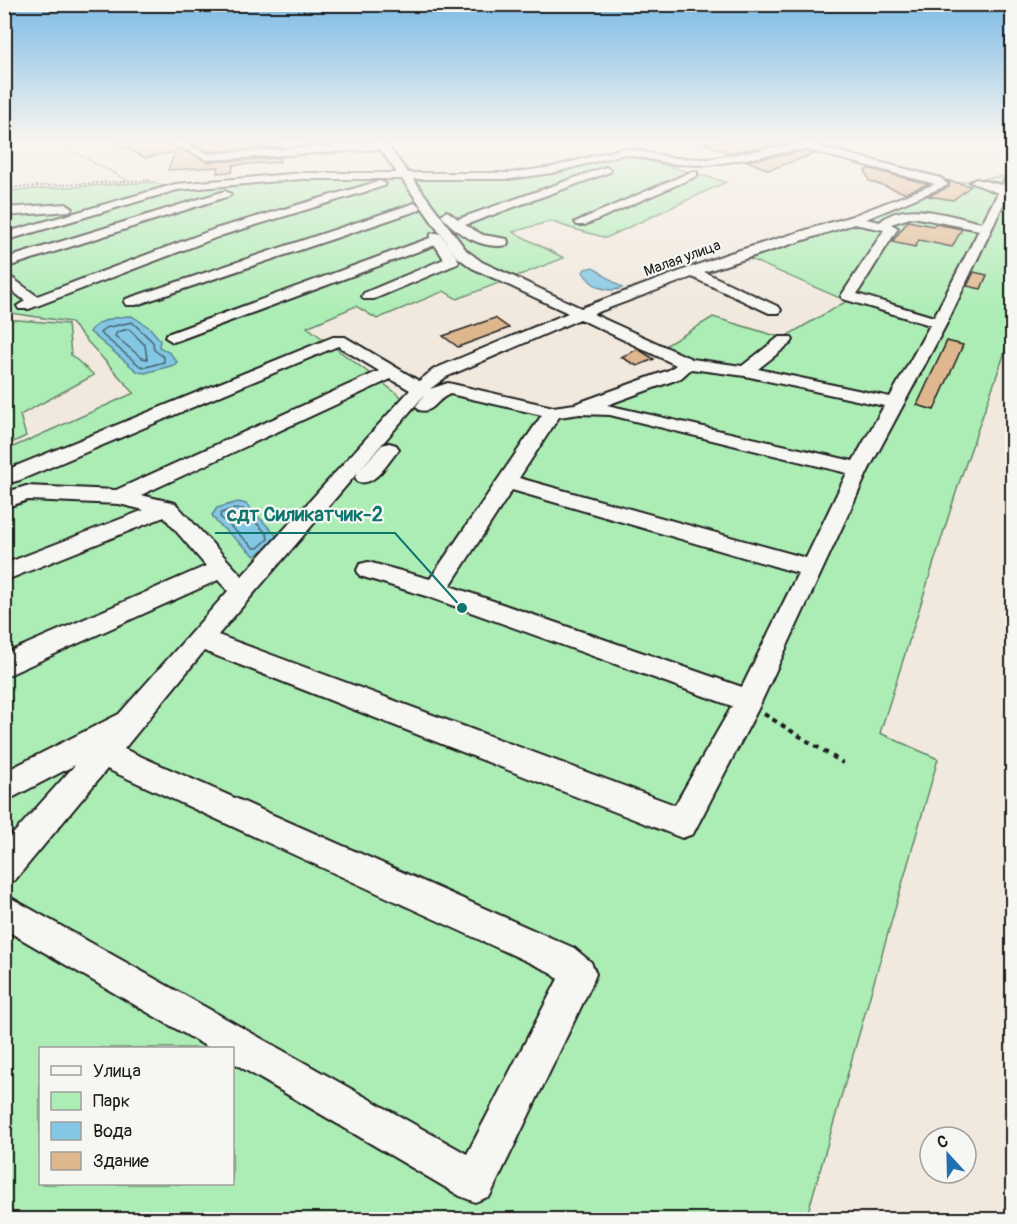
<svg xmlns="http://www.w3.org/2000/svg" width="1017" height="1224" viewBox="0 0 1017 1224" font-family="Pangolin,sans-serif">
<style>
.green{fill:#acedb5;stroke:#648468;stroke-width:1.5;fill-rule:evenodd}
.water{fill:#83c7e4;stroke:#5a8394;stroke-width:1.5}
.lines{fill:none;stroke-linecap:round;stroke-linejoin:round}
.shore{stroke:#45606c;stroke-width:1.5}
.building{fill:#dfb78f;stroke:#1c1c1c;stroke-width:1.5}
.minor-casing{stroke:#1c1c1c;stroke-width:4}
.path-far1{stroke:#1c1c1c;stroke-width:1.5;stroke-dasharray:2 2;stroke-linecap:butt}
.path{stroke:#1c1c1c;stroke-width:4;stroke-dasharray:5 5;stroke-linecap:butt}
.minor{fill:#f6f6f2;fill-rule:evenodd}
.labels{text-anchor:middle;stroke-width:4.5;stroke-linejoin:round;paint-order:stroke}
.far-street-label{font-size:15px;fill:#1c1c1c;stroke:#f6f6f2}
.leader{fill:none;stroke:#0f766e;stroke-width:2}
.callout-dot{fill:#0f766e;stroke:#f6f6f2;stroke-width:2}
.callout-label{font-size:20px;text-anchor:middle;font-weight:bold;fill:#0f766e;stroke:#f6f6f2;stroke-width:4.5;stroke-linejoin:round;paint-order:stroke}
</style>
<rect width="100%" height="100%" fill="#f1e9de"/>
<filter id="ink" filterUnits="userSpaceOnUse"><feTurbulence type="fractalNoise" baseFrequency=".0167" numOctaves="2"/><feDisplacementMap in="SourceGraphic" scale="12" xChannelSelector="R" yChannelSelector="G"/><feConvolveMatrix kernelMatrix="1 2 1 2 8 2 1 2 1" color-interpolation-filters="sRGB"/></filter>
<g filter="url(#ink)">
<path class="green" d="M615,152L726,182L606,238C588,232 568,229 551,221L513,232L564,258L457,299L444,291L377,319L356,306L307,327L407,401L437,382L555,411L671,374L674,363L655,352L713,317L783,338L847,301L743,256L864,219L960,182L1012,175V256L1006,265L1012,269V332L959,483L880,733L938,759L806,1219H5L4,451L134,393L70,322L5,312V191L153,182L165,186L312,174H504L546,169ZM40,1048H232V1184H40Z
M5,319L68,324L71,355L94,375L20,415L26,436L5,446Z"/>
<path class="water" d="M593,267L622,288C607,294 591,286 583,272L585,269Z
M132,316L150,328L160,340L159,347L170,353L177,362L174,365L145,373L138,372L90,332C96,320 119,316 132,316Z
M238,502L246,504L276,535V540L255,556L217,523L212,515L217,508Z"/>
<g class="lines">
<path class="shore" d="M132,322L153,342L154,350L164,357V362L146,367L140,366L100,333L105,328Z
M129,329L145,345L147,359L142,358L115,336L117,332Z
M233,509H243L267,534L268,539L258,548H254L220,517L221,513Z"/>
</g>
<path class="building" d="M115,142H166L208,162L280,158L279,162L233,165L232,172L217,173L219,167L168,170L175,152L145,158Z
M187,142H256L257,145L281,144V147L209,152Z
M702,142H792L728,153Z
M805,151L814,154L769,170L747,161Z
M870,169L928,184L905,193L869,181L865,170Z
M946,180L953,182L971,186L953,200L928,196L949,187L950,183Z
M908,221L933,226L935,224L962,229L952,247L919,240L915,247L892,242Z
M974,272L987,275L981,289L967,286Z
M495,318L509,328L458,347L443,336Z
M947,341L963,345L934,410L917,405Z
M638,349L654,359L637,366L621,357Z"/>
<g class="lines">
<defs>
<path id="minor" d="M168,142H181L209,154L385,142L408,173H510L552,167L624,148L673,158L709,159L808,142H825L817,146L941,178L948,185L866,219L880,222C905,198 952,217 982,223L998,193L970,182L976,179L1002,185L1006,178L1012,177V186L947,323L869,469L758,709L693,834L682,838L204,651L124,749L574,948L591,962L596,974L591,986L490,1196L475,1202L460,1196L232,1062V1048H209L4,929V894L467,1154L558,979L550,972L107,769L15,880L4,885V844L75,765L4,802V772L119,714L228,591L218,580L4,677V654L206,566L164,517L4,581V564L144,510L119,504L28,500L4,508V493L26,486L116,490L379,371L338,346L20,480L13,482L4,480V467L11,468L333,337H345L419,381L434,369L568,313L472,268L456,256L402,179H302L177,190L4,241V233L176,184L302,173H397L380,149L208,160ZM805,149L935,184L849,217L727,254L581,308L482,262L466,250L413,179H510L552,173L624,154L673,164L709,165ZM913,217L979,230L934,317L857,294L898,228L891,224ZM854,224L884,230L841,296L843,299L930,325L890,397L758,369L791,343L793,340L791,337H779L742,366L692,359L593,314L692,277L769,313H779L781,310L779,307L704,272ZM580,319L676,365L669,370L575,404L553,407L448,383L430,389L446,377ZM691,369L745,376L884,406L853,461L607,405L681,378ZM391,379L410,390L242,576L175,503L141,495ZM425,394L416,406L419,410C434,414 436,399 450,394L542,415L430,579L368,562L360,564L357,570L360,576L429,597L732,706L675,805L218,635ZM580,414L610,415L847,473L806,558L519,478L559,417ZM512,490L798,573L742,687L450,586Z
M606,167L611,170L610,172L465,225L483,235L507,239L508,242L507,245C482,250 455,233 441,215L447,211L458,219Z
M693,171L697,172V176L585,225H577L575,222Z
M380,181L386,184L384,186L223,235L29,309H19L17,306L25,301L4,284V272L37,296L215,229Z
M225,191L231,194L229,196L4,268V259Z
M415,203L421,207L419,210L136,305H126L124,302L126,299Z
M66,204L72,208L70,211L4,216V208Z
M436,233L441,234L459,261L457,264L374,299H364L362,296L364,293L444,259L435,245L179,340L173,342L165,337L167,334L430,238L431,234Z
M389,443L396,445L399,449L396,453C386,465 375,486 358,482L355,477L358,472L382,445Z"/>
</defs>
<use href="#minor" class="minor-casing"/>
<path class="path-far1" d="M55,142L127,180
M4,188L152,180"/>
<path class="path" d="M764,714L843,763"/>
<use href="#minor" class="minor"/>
</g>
</g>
<linearGradient id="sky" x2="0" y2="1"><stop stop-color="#7fbce6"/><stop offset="0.45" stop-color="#f9f5f0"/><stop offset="1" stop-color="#f9f5f0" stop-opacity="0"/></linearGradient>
<rect width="1017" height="313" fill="url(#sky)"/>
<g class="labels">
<g class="far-street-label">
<text transform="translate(682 258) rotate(-20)" y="5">Малая улица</text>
</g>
</g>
<path class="leader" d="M462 608L395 533H215"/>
<circle class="callout-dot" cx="462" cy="608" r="6"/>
<g class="callout-label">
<text x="305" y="521">сдт Силикатчик-2</text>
</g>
<rect width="1017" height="1224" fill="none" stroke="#f6f6f2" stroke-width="24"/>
<rect x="12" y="12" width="993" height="1200" fill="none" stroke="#1c1c1c" stroke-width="2" filter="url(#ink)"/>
<rect x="39" y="1047" width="195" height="138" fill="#f6f6f2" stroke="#9f9f9c" stroke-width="1.5"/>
<rect x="51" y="1066" width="30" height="9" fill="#f6f6f2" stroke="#9f9f9c" stroke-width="1.5"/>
<text x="93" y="1077" font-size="18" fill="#1c1c1c">Улица</text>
<rect x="51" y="1092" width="30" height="18" fill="#acedb5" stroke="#9f9f9c" stroke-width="1.5"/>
<text x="93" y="1107" font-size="18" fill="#1c1c1c">Парк</text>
<rect x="51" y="1122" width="30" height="18" fill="#83c7e4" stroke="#9f9f9c" stroke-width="1.5"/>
<text x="93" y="1137" font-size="18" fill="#1c1c1c">Вода</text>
<rect x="51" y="1152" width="30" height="18" fill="#dfb78f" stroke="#9f9f9c" stroke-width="1.5"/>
<text x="93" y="1167" font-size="18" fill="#1c1c1c">Здание</text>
<g transform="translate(948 1155) rotate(338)"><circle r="28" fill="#f6f6f2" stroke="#9f9f9c" stroke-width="1.5"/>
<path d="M0-4.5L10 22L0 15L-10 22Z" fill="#1f6fb2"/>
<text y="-9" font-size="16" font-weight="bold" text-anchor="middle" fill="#1c1c1c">С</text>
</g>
</svg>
